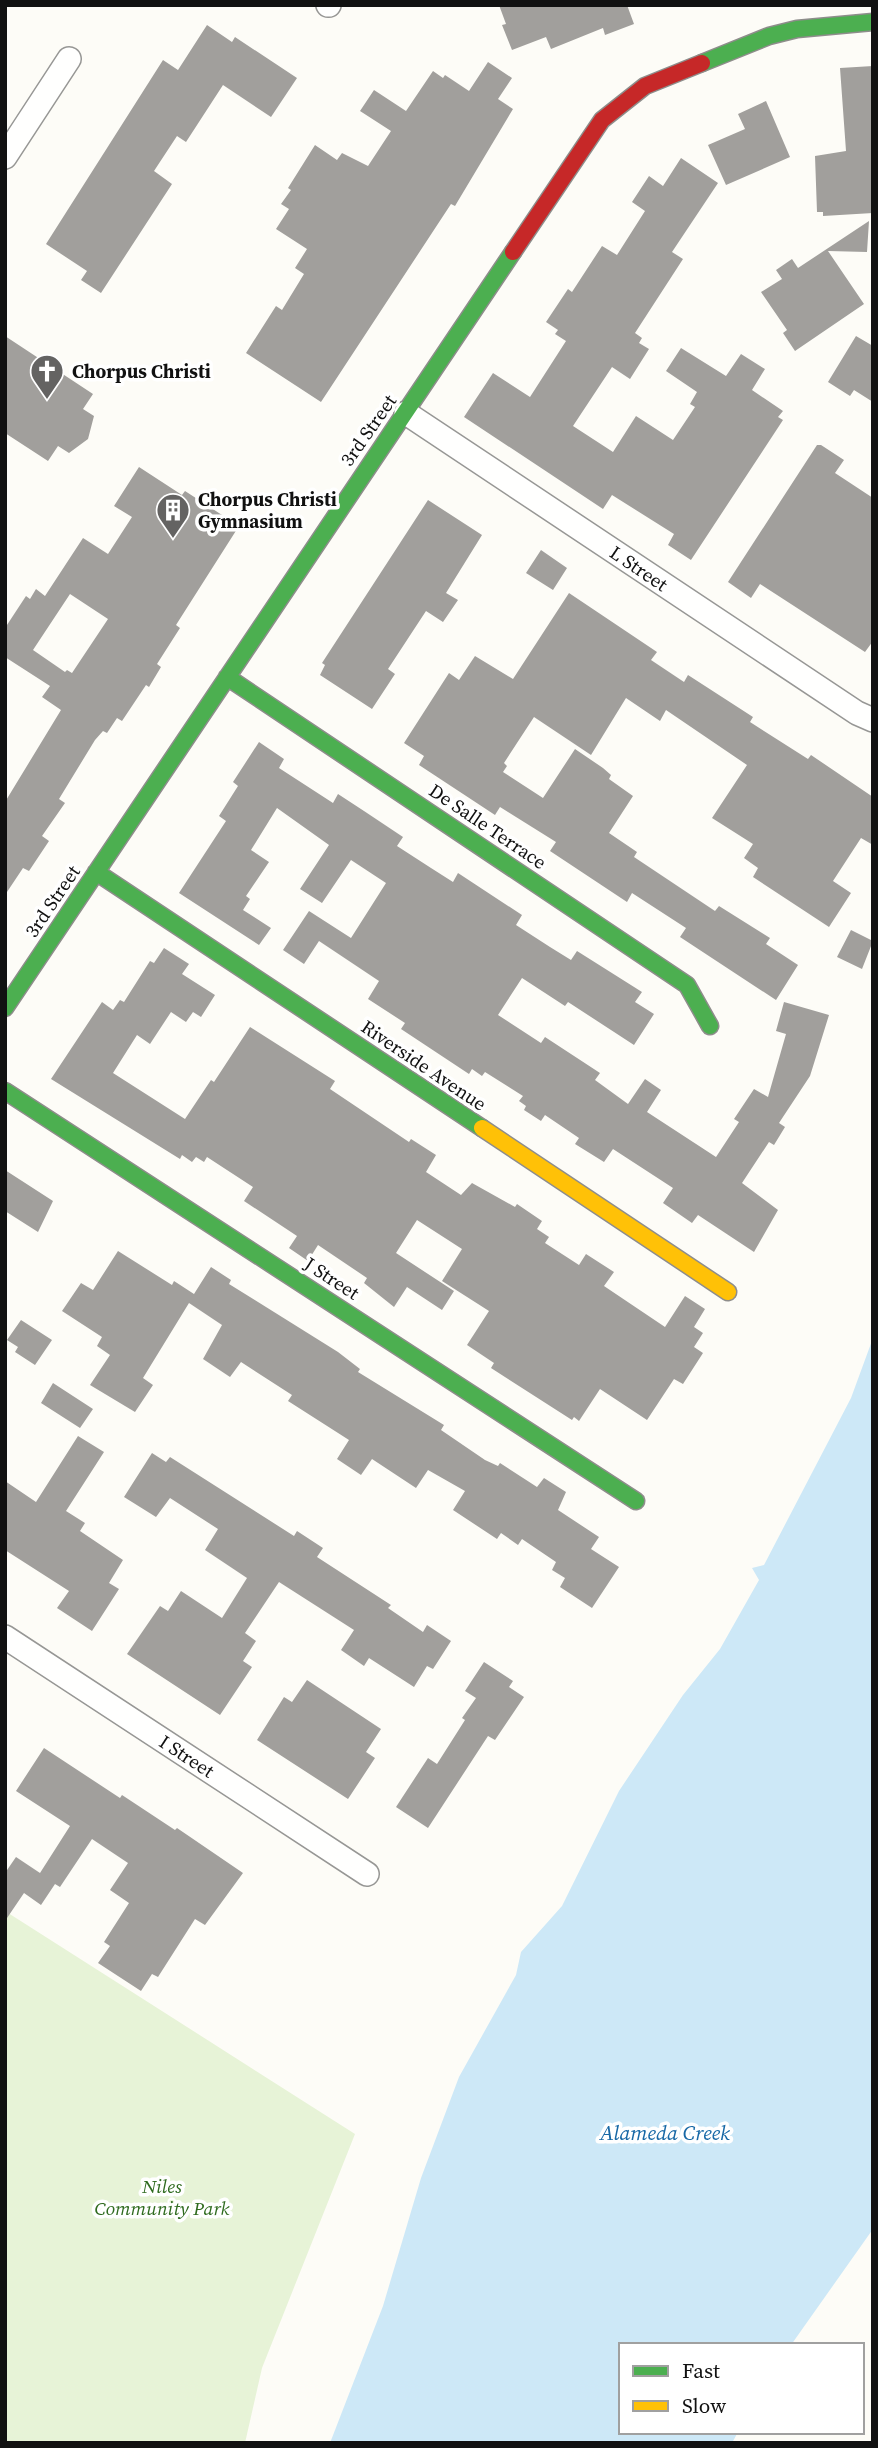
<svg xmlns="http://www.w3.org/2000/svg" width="878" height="2448" viewBox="0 0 878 2448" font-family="'Source Serif 4',serif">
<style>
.green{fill:#e7f3d7}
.water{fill:#cde8f7}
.building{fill:#a19f9c;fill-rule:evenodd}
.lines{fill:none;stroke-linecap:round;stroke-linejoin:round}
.street-casing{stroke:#979795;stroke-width:26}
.fast-casing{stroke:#8e8d8b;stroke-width:19}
.slow-casing{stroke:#8e8d8b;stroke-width:19}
.jam-casing{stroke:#8e8d8b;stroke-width:19}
.street{stroke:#fffffe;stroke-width:23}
.fast{stroke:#4caf50;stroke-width:16}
.slow{stroke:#ffc107;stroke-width:16}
.jam{stroke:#c62828;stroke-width:16}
.labels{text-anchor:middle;stroke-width:7;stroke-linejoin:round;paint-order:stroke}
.poi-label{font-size:19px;font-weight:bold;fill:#111;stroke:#fff;text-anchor:start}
.street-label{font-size:19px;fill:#111;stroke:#fff}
.park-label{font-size:19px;font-style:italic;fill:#2f6b1f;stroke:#fff}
.water-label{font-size:21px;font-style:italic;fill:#1768a6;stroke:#fff}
</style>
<rect width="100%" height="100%" fill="#fdfcf7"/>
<path class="green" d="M5,1911L355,2134L262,2368L245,2443H5Z"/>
<path class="water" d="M873,1338V2229L791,2345H621V2432H738L732,2443H330L383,2306L421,2178L459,2077L516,1975L521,1952L562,1906L619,1791L683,1695L720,1649L759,1580L752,1568L764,1565L851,1398Z"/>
<path class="building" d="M499,5H627L634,24L605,35L603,28L551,49L546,37L512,50L502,25L506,24Z
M207,25L232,42L235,37L297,78L271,117L223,85L186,142L177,136L154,171L172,184L101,293L81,280L87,271L46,244L163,60L178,70Z
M488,62L512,78L498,99L513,109L455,206L451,204L321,402L246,353L276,306L282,310L304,274L295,268L307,249L276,229L289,209L281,204L291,190L288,188L315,145L337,160L342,153L368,166L391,131L360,111L374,90L406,111L433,71L443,78L445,75L469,91Z
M873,66V213L823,216V212H817L815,156L846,151L840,68Z
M766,101L790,157L726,185L708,145L745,129L738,114Z
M681,158L718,183L672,252L683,259L635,333L642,338L639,343L649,349L630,379L612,367L573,426L613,452L636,416L673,440L695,407L690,404L697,392L666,371L681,348L726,376L741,354L765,369L752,390L783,411L778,417L783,420L691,560L668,545L674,534L612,495L603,509L464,417L493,373L530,397L566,341L555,334L558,330L546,322L568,289L572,292L602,246L617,255L645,211L632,202L649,176L663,186Z
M869,221L867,252L828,251L864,304L795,351L783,333L787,330L761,292L782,279L776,270L792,259L798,268Z
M5,336L93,394L83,409L94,416L88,439L69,453L58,446L48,461L5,433Z
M856,336L873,346V402L854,390L850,396L828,382Z
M817,445H821L844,460L835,473L873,498V641L865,652L760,584L751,598L728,582Z
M139,467L182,495L185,491L239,526L176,625L180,628L157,664L161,667L149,687L146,685L122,721L117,718L107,733L103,731L95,740L59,799L65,803L42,836L49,841L29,871L23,868L5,895V802L61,710L42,697L50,686L5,657V628L26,596L30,599L36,589L45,596L83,538L108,554L132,517L114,506ZM70,594L108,619L72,673L67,670L65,672L33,650Z
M428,500L482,535L446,593L458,600L443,622L426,611L388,669L395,674L372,709L320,675L325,665L322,663Z
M541,550L567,568L553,590L526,573Z
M569,593L657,652L651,660L684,682L688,675L753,717L750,722L808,759L811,755L873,797V845L861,838L833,881L851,893L829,927L753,877L758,868L744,858L753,844L712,818L747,765L666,710L660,721L626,698L591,755L534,717L504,763L507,766L503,772L543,798L575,749L603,768L611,775L609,779L633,796L609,833L637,852L634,857L715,911L719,906L770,938L766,944L798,965L776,1000L680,937L686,928L632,893L627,902L550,851L556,842L500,807L495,815L419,765L424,756L404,743L449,673L459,680L475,656L513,679Z
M259,742L284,759L279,768L333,803L338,794L364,811L403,837L397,846L431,868L453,882L458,873L522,915L516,925L550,947L571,960L577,951L642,992L635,1002L654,1014L634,1045L568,1002L565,1006L522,978L498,1015L541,1043L545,1037L600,1073L595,1080L628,1104L645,1079L661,1090L647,1112L716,1157L739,1122L734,1119L754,1089L768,1097L786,1034L776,1031L784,1002L829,1015L810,1076L779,1123L785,1127L774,1145L769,1142L742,1183L778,1210L754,1252L698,1215L692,1223L663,1203L673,1188L613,1149L604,1162L575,1144L579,1138L545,1115L541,1121L524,1110L526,1106L519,1101L523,1096L485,1072L482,1076L472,1069L469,1074L401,1029L405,1023L368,999L379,981L319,941L304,964L283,950L309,911L351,938L386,883L351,860L322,903L300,889L329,845L277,808L251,850L269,862L246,896L250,899L243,910L271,928L259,945L179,893L226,821L219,816L238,786L233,782Z
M851,930L873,941L862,969L837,957Z
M164,948L189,964L182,974L215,995L201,1017L193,1012L186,1022L171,1012L150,1044L137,1035L113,1073L185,1119L211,1080L214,1082L250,1027L335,1081L330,1089L409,1142L411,1139L436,1155L426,1172L461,1195L472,1183L515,1207L517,1204L542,1221L537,1229L549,1237L545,1243L579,1265L586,1254L614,1272L604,1286L665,1327L685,1296L705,1309L694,1327L703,1333L694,1347L703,1353L683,1384L674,1379L647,1420L600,1389L579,1421L574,1417L572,1420L491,1368L494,1363L467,1345L489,1311L442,1281L462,1249L417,1220L396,1253L454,1291L442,1310L407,1287L394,1307L364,1283L367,1278L318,1245L308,1261L289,1248L297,1236L244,1201L253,1187L207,1157L204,1162L196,1157L192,1162L182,1155L180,1159L51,1079L102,1002L113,1010L120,1000L124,1002L150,961L154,963Z
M5,1170L53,1201L38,1232L5,1211Z
M118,1251L172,1285L174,1281L194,1294L211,1267L231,1280L229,1284L338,1352L360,1369L358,1372L444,1425L441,1430L485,1460L498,1466L500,1463L537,1487L544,1478L566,1492L558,1510L599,1537L591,1549L619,1567L592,1608L560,1587L565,1578L552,1570L556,1562L522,1539L518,1545L501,1533L497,1539L453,1510L465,1491L428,1470L416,1488L372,1459L361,1475L337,1459L349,1440L288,1401L292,1395L241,1362L230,1377L203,1359L222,1325L189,1303L143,1378L153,1385L135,1412L90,1385L110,1355L97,1346L102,1337L62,1311L81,1283L93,1290Z
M21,1320L52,1340L35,1365L15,1352L18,1347L7,1340Z
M53,1383L93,1409L80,1428L41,1403Z
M78,1436L104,1452L66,1511L85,1523L80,1531L123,1560L109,1583L119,1589L92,1631L57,1608L69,1591L5,1550V1481L36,1502Z
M152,1453L166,1462L170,1457L294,1536L297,1531L323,1548L317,1557L391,1605L388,1608L423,1632L427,1625L451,1641L433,1669L427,1666L414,1687L369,1658L364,1666L341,1650L354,1630L279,1582L245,1633L256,1641L243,1661L252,1667L220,1715L127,1654L160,1606L168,1611L181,1591L222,1618L247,1578L205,1550L218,1529L170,1498L156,1517L124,1497Z
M484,1662L513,1681L509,1687L524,1697L495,1740L488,1736L428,1828L396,1807L428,1758L437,1764L465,1720L462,1718L476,1698L465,1691Z
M307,1680L381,1729L366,1752L375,1758L348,1799L257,1740L284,1697L292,1702Z
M44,1748L120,1798L122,1795L175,1830L177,1828L243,1873L205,1925L195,1919L158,1977L152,1974L141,1991L98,1963L110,1946L104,1942L129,1903L110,1890L128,1863L92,1839L60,1887L55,1884L41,1905L24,1893L5,1921V1873L16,1857L40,1873L70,1826L16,1791Z"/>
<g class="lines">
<defs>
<path id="street" d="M328,5H329
M5,157L69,59
M406,413L857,713L873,720
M5,1637L367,1874"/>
<path id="fast" d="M702,63L769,36L797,29L873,22
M227,677L687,985L710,1026
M96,872L482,1128
M5,1008L513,252
M5,1091L636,1501"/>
<path id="slow" d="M482,1128L728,1292"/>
<path id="jam" d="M513,252L602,120L645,86L702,63"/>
</defs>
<use href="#street" class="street-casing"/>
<use href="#fast" class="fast-casing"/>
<use href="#slow" class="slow-casing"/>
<use href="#jam" class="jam-casing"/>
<use href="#street" class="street"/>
<use href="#fast" class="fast"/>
<use href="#slow" class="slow"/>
<use href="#jam" class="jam"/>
</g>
<defs>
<symbol id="church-pin" viewBox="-11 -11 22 30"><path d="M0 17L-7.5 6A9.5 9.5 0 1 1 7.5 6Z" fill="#646362" stroke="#fff"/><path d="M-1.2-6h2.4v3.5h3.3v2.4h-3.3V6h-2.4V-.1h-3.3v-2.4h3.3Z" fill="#fff"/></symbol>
<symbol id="building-pin" viewBox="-11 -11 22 30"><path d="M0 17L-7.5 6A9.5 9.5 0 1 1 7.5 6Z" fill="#646362" stroke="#fff"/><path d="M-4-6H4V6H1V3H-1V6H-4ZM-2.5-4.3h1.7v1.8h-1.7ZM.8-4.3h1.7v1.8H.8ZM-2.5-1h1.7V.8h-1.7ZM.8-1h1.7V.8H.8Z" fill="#fff"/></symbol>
</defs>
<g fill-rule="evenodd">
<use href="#church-pin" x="28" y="352" width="38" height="52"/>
<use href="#building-pin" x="154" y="491" width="38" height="52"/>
</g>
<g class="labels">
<g class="poi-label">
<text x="72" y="378">Chorpus Christi</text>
<text x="198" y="506">Chorpus Christi<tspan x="198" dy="22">Gymnasium</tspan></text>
</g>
<g class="street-label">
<text transform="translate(368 430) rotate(-55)" y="7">3rd Street</text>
<text transform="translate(639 568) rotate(34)" y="7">L Street</text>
<text transform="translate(488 826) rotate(34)" y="7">De Salle Terrace</text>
<text transform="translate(52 901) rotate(-56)" y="7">3rd Street</text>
<text transform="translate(424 1065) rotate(34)" y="7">Riverside Avenue</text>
<text transform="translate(332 1278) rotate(33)" y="7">J Street</text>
<text transform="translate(187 1756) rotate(33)" y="7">I Street</text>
</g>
<g class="park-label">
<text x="162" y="2193">Niles<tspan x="162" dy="22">Community Park</tspan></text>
</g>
<g class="water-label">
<text x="665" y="2140">Alameda Creek</text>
</g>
</g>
<rect width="878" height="2448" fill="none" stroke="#111111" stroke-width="14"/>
<rect x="619" y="2343" width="245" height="91" fill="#ffffff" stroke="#a0a0a0" stroke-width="2"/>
<rect x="633" y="2366" width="35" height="10" fill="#4caf50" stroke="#a0a0a0" stroke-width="2"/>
<text x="682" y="2378" font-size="21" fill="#111111">Fast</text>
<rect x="633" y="2401" width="35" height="10" fill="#ffc107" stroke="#a0a0a0" stroke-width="2"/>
<text x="682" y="2413" font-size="21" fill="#111111">Slow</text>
</svg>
